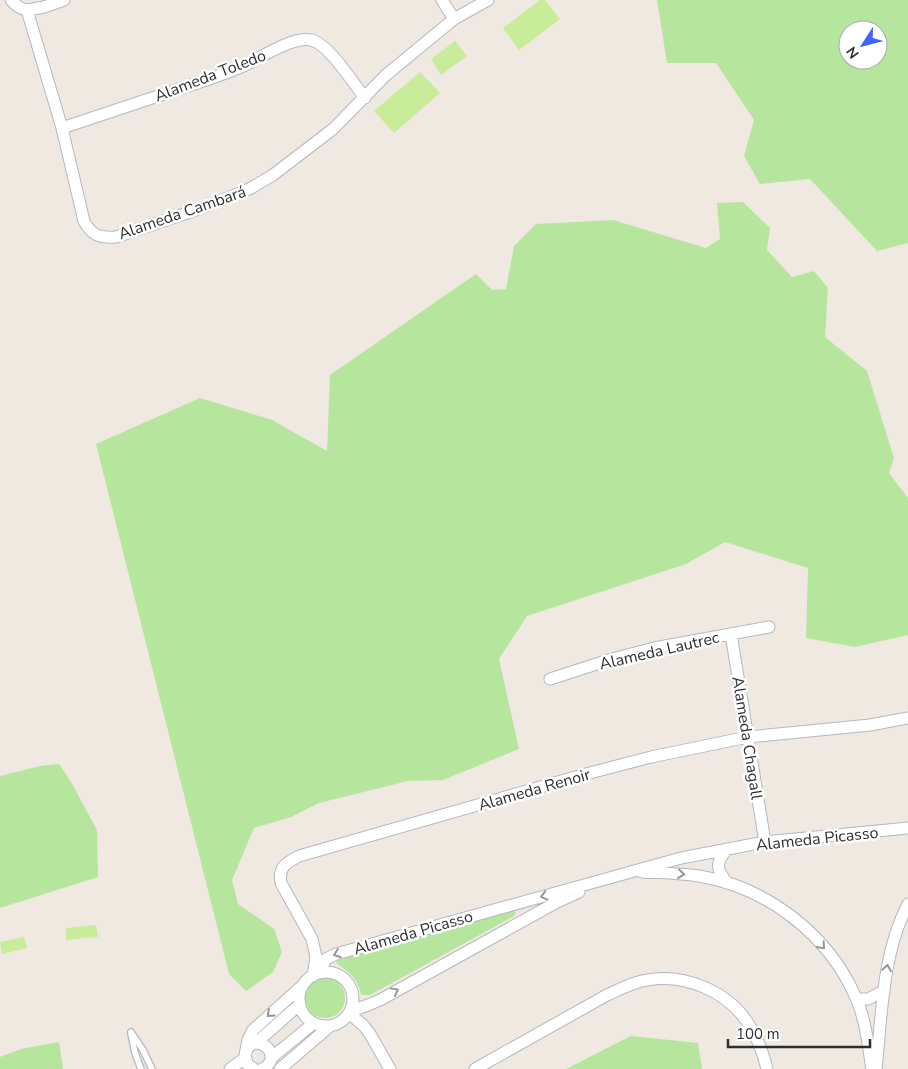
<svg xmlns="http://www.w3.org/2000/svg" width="908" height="1069" viewBox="0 0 908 1069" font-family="'Nunito Sans',sans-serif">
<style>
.green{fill:#b6e59e;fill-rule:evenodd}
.pitch{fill:#c9ec9a}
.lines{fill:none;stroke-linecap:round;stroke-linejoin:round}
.lane-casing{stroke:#b4b7c1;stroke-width:8}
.street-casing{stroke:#b4b7c1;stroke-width:13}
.lane{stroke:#fff;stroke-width:5.5}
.street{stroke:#fff;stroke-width:11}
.oneway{stroke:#969696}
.labels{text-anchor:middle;stroke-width:5;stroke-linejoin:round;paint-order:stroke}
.street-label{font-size:16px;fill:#2e2e2e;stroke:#fff}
</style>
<rect width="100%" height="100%" fill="#efe9e1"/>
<path class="green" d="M657,0H908V243L877,251L810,179L760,184L744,156L754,120L716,63H667ZM848,30H878V60H848Z
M743,202L770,228L767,250L792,277L814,271L828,288L825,337L867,371L894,458L889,473L908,498V635L855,647L806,638L808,568L725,542L686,564L527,616L499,659L519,749L443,780L408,781L319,803L291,817L254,828L232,880L238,904L274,929L282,952L273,972L246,991L229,974L96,444L200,398L272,420L327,451L330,375L476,274L492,290L506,289L514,246L536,224L613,220L706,248L720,239L717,203Z
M59,764L71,782L97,830L98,877L0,908V776L40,766Z
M514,909L516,913L514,916L370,995H361C358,978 350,973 336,963L339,958Z
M305 998a20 20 0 1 1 40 0a20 20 0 1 1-40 0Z
M631,1036L698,1043L702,1069H566Z
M59,1042L63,1069H0V1057L21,1049Z"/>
<path class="pitch" d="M540,0H545L560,19L519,50L503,28Z
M455,41L467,56L441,75L431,59Z
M420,72L440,93L394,133L374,111Z
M96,925L98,937L66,940V928Z
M24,937L27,948L2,954L0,942Z"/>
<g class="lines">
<defs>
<path id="lane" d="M131,1032L143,1050L152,1069
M131,1034L135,1053L141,1069"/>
<path id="street" d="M11,0C16,6 20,9 27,10L62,128L84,221C92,236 100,238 116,237L193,211L233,196L251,188L273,175L333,129L386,75L454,19L488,0
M442,0L454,19
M27,10L44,7L64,0
M62,128C98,116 134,104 170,92C193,84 218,77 241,67C259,59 292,36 311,40C329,44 353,83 365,98
M731,634L765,842
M550,679L612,659L654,648L769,627
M727,849C715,864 716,868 727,883
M642,872C661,873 680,873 699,876C767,887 829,935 856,998C866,1020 868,1046 872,1069
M299 999a27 27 0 1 1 54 0a27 27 0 1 1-54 0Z
M319,973L326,959L336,954L681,858L765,842L908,828
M313,976L316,957L312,939L281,883C278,867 286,863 299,856L586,774L651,757L748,737L870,725L908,718
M857,999H868L884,991
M351,1011L368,1005L380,1000L557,902L579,892
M349,1013L364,1026L370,1034L390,1069
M256,1043L300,1004
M245,1055L248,1040L253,1030L303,985
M271,1058L314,1023
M230,1069L245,1058
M254,1069L247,1064L245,1055C252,1027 288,1056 262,1069
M280,1069L330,1026
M475,1069L607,995C620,989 633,982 647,980C684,973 727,991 748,1023C757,1037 763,1052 767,1069
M876,1069C882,1014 882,954 908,904"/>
</defs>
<use href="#lane" class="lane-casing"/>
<use href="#street" class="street-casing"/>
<use href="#lane" class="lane"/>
<use href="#street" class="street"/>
</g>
<defs><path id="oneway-chevron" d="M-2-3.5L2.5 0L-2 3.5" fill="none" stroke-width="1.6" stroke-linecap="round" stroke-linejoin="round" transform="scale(1.25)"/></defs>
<g class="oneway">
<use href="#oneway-chevron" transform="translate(681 874) rotate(6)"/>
<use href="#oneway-chevron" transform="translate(544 896) rotate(165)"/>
<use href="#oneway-chevron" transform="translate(822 946) rotate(49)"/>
<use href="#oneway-chevron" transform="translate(337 954) rotate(160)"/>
<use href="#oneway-chevron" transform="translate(887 968) rotate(-81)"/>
<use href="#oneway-chevron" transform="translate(395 991) rotate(-29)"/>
<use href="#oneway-chevron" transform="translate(270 1014) rotate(138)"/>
</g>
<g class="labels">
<g class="street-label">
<text transform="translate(210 75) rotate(-21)" y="6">Alameda Toledo</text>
<text transform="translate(182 212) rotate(-19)" y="6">Alameda Cambará</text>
<text transform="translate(659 650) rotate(-13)" y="6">Alameda Lautrec</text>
<text transform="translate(748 738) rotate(81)" y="6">Alameda Chagall</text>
<text transform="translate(534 789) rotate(-16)" y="6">Alameda Renoir</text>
<text transform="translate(817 838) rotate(-6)" y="6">Alameda Picasso</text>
<text transform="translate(413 932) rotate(-16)" y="6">Alameda Picasso</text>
</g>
</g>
<g transform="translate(863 45) rotate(234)"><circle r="24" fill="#ffffff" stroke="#ababab"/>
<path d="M0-4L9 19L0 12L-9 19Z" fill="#4264fb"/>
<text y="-8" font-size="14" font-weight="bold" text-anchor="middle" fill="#2e2e2e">N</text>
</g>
<path d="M728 1039v8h142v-8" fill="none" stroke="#2e2e2e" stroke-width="2.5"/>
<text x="736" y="1039" font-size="15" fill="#2e2e2e" stroke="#ffffff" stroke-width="4" paint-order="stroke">100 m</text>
</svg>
